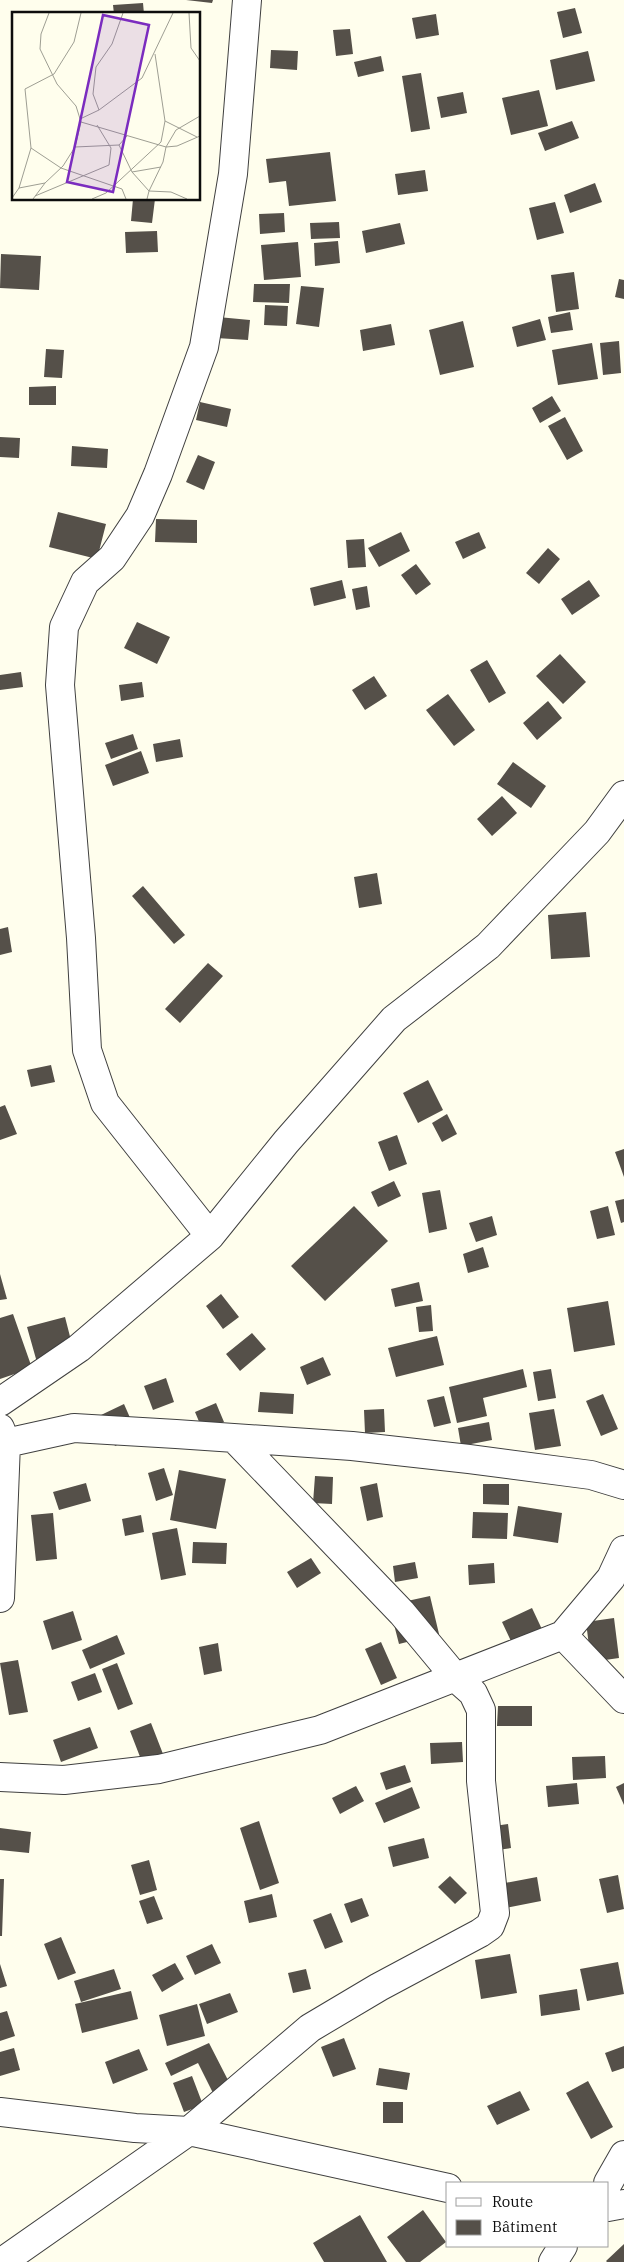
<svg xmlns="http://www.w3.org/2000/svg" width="624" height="2262" viewBox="0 0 624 2262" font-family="'IBM Plex Serif',serif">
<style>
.building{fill:#555049}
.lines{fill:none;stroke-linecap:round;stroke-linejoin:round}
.minor-casing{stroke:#404040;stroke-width:30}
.minor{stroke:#fff;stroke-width:28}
.inset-road{fill:none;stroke:#9e9e93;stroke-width:1}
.view{fill:#7b2cbf;fill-opacity:0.15;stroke:#7b2cbf;stroke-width:2.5}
.inset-edge{fill:none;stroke:#0d0d0d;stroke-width:2.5}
</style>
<rect width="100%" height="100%" fill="#fffeed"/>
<path class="building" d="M186,0H213L212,3Z
M143,3L144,14H114L113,5Z
M575,8L582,33L563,38L557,12Z
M436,14L439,35L416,39L412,18Z
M350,29L353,54L336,56L333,30Z
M271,50L298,51L297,70L270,68Z
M588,51L595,81L556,90L550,60Z
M381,56L384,71L358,77L354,62Z
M421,73L430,129L411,132L402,76Z
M539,90L548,126L511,135L502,98Z
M463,92L467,113L441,118L437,97Z
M572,121L579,138L545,151L538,133Z
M330,152L336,201L289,206L286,181L269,183L266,159Z
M425,170L428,191L398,195L395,174Z
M595,183L602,202L570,213L564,195Z
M133,199H155L152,223L131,221Z
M555,202L564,233L537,240L529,208Z
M284,213L285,232L260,234L259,214Z
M339,222L340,238L311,239L310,223Z
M400,223L405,244L366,253L362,231Z
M157,231L158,252L126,253L125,232Z
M338,241L340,263L315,266L314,243Z
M298,242L301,277L264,280L261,245Z
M1,254L41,256L39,290L0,288Z
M574,272L579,309L556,312L551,275Z
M619,279L624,280V299L615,297Z
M254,284H290L289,303L253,302Z
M301,286L324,288L319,327L296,324Z
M265,305L288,306L287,326L264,325Z
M570,312L573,330L551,333L548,317Z
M218,317L250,320L248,340L216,338Z
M540,319L546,340L517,347L512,327Z
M463,321L474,367L440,375L429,330Z
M391,324L395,345L363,351L360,330Z
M619,341L621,373L603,375L600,343Z
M592,343L598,379L558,385L552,350Z
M46,349L64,350L62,378L44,377Z
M56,386V405H29V387Z
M552,396L561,411L540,423L532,408Z
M200,402L231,409L227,427L196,420Z
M565,417L583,451L567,460L548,426Z
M0,437L20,438L19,458L0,457Z
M72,446L108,449L107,468L71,466Z
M198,455L215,462L204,490L186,482Z
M58,512L106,524L97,559L49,547Z
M156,519L197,520V543L155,542Z
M401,532L410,551L379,567L368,548Z
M479,532L486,548L463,559L455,542Z
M364,539L366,567L348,568L346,540Z
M548,548L560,559L539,584L526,573Z
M416,564L431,584L416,595L401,575Z
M342,580L346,598L314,606L310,588Z
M589,580L600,596L572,615L561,599Z
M367,586L370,607L356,610L352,589Z
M137,622L170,637L157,664L124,648Z
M560,654L586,682L563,704L536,676Z
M487,660L506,693L489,703L470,670Z
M21,672L23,687L0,690V675Z
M374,676L387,696L365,710L352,690Z
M142,682L144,697L121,701L119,685Z
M448,694L475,730L454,746L426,710Z
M548,701L562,718L537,740L523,723Z
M133,734L138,749L111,759L105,743Z
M180,739L183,757L156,762L153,744Z
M141,751L149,773L113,786L105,765Z
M513,762L546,786L531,808L497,784Z
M502,796L517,813L492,836L477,819Z
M377,873L382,904L359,908L354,877Z
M143,886L185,935L174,944L132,896Z
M586,912L590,957L551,959L548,915Z
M8,927L12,952L0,955V929Z
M208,963L223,976L180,1023L165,1009Z
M51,1065L55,1082L31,1087L27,1070Z
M428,1080L443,1110L418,1123L403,1093Z
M5,1105L17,1134L0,1140V1107Z
M447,1114L457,1134L442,1142L432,1123Z
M397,1135L407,1164L389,1171L378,1142Z
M624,1149V1177L615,1152Z
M394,1181L401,1196L378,1207L371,1192Z
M440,1190L447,1229L429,1233L422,1193Z
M624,1199V1222L621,1223L615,1201Z
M354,1206L388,1241L325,1301L291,1266Z
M608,1206L615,1235L597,1239L590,1211Z
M492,1216L497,1235L476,1242L469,1223Z
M483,1247L489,1267L468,1273L463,1254Z
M0,1274L7,1299L0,1300Z
M419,1282L423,1301L395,1307L391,1289Z
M221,1294L239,1317L223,1329L206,1306Z
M608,1301L615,1345L574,1352L567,1308Z
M431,1305L433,1331L419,1332L416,1307Z
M13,1314L32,1368L0,1379V1318Z
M65,1317L75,1356L38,1366L27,1327Z
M252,1333L266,1349L240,1371L226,1354Z
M437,1336L444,1365L396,1377L388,1348Z
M323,1357L331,1375L307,1385L300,1367Z
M523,1369L527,1387L483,1398L487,1416L457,1423L449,1387Z
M551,1369L556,1398L538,1401L533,1372Z
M166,1378L174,1402L153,1410L144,1386Z
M260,1392L294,1394L293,1414L258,1412Z
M603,1394L618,1429L601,1436L586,1401Z
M444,1396L451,1423L434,1427L427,1400Z
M216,1403L224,1422L203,1431L195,1412Z
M124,1404L138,1436L115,1446L101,1415Z
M384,1409L385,1432L365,1433L364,1410Z
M554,1409L561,1446L535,1450L529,1413Z
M489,1422L492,1440L461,1446L458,1428Z
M164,1468L173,1495L156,1501L148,1473Z
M179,1470L226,1479L216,1529L170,1520Z
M315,1476L333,1477L332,1504L313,1503Z
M86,1483L91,1501L59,1510L53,1492Z
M377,1483L383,1517L367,1521L360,1487Z
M483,1484H509V1505L483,1504Z
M518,1506L562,1513L558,1543L513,1536Z
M473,1512L508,1513L507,1539L472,1538Z
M53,1513L57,1559L36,1561L31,1515Z
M141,1515L144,1532L125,1536L122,1519Z
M177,1528L186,1575L161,1580L152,1533Z
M193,1542L227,1543L226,1564L192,1563Z
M311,1558L321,1573L297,1588L287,1572Z
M415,1562L418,1578L395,1582L393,1566Z
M494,1563L495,1583L469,1585L468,1565Z
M430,1596L439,1634L399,1644L389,1605Z
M532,1608L547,1640L517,1654L502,1622Z
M73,1611L82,1640L52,1650L43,1621Z
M614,1618L619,1658L591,1662L586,1622Z
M117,1635L125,1654L90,1669L82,1650Z
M381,1642L397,1678L381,1685L365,1649Z
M218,1643L222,1671L204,1675L199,1647Z
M18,1660L28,1712L9,1715L0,1663Z
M117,1663L133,1704L118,1710L102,1669Z
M95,1673L102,1692L78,1701L71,1682Z
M498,1706H532V1726H497Z
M151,1723L170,1772L149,1780L130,1731Z
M90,1727L98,1748L61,1762L53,1740Z
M462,1742L463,1762L431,1764L430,1743Z
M605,1756L606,1778L573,1780L572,1757Z
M405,1765L411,1782L386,1790L380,1773Z
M577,1783L579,1804L548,1807L546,1786Z
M624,1783V1805L616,1787Z
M356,1786L364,1801L340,1814L332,1798Z
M412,1787L420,1808L384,1823L375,1803Z
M259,1821L279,1883L260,1890L240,1828Z
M508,1824L511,1848L484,1852L480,1828Z
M0,1828L31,1832L29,1853L0,1850Z
M424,1838L429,1858L393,1867L388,1847Z
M149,1860L157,1890L140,1895L131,1865Z
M618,1875L624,1909L607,1913L599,1879Z
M450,1876L467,1893L455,1904L438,1887Z
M537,1877L541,1901L505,1908L500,1884Z
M0,1879H4L2,1936H0Z
M272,1894L277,1917L249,1923L244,1901Z
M154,1896L163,1919L147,1924L139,1901Z
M362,1898L369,1916L351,1923L344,1904Z
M331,1913L343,1942L325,1949L313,1920Z
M61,1937L76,1973L58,1980L44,1944Z
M212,1944L221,1963L195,1975L186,1956Z
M510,1954L517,1993L481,1999L475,1960Z
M618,1962L624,1994L587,2001L580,1969Z
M175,1963L184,1979L162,1992L152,1975Z
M0,1964L7,1986L0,1988Z
M114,1969L121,1989L81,2002L74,1981Z
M306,1969L311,1989L293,1993L288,1973Z
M577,1989L580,2010L541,2016L539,1995Z
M131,1991L138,2019L82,2033L75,2004Z
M230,1993L238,2012L207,2024L199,2004Z
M197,2004L205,2036L167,2046L159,2015Z
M7,2011L15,2036L0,2041V2013Z
M344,2038L356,2069L333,2077L321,2047Z
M209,2043L230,2084L213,2093L198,2063L171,2076L165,2063Z
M624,2046V2068L612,2072L605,2053Z
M14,2048L20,2070L0,2076V2052Z
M139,2049L148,2070L113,2084L105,2062Z
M379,2068L410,2073L407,2090L376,2085Z
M192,2076L203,2105L184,2112L173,2083Z
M588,2081L613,2127L591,2139L566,2093Z
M520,2091L530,2110L497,2125L487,2106Z
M383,2102H403V2123H383Z
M423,2210L446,2242L420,2262H406L387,2237Z
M360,2215L387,2262H324L313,2243Z
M624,2244V2262H607L606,2261Z"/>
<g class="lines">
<defs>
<path id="minor" d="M210,1236L105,1103L87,1050L81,938L60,685L64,627L85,582L112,558L140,516L158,474L204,347L233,174L247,0
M0,1402L79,1348L210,1236L286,1142L394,1019L488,946L597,832L624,795
M0,1428L6,1443L0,1598
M6,1443L74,1428L176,1434L352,1446L469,1459L591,1475L624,1485
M563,1635L624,1699
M0,1777L64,1780L159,1769L320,1730L563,1635L611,1578L624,1550
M0,2112L135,2128L189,2131L448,2188
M608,2183L624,2155
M608,2207L624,2204
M2,2262L189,2131L310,2028L379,1987L480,1933L490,1926L495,1913L481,1781V1710L473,1693L456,1678L402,1613L234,1438
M553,2262L563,2246"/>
</defs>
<use href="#minor" class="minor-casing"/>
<use href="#minor" class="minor"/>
</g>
<g transform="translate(12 12)">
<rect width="188" height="188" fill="#fffeed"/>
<path class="inset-road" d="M177,1L179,36L188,49M87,98L81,82L84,55L100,32L111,1M188,104L164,118L154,135L165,134L188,124M68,107L87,98L130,66L161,1M153,109L185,125M69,110L154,135L151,150L137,179L120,160L107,133M63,135L107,133L115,124M19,136L49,156L110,177L114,187M120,160L149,155M7,176L33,171L51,154L63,135L69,110L64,94L45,72L28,37L29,22L37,1M23,184L97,153L99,136L85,113M0,186L7,176L19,136L13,77L42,62L62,30L69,1M21,187L33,171M80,187L94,181L149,130L153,109L143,42M135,187L137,179L159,180L175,187"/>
<path class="view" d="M91,3L137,13L101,180L55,170Z"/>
<rect width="188" height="188" class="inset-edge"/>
</g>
<rect x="446" y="2182" width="162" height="65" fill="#ffffff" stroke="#9e9e9e"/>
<rect x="456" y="2198" width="25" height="8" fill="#ffffff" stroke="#9e9e9e"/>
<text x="492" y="2207" font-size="15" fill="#0d0d0d">Route</text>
<rect x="456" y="2220" width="25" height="15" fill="#555049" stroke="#9e9e9e"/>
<text x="492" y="2232" font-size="15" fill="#0d0d0d">Bâtiment</text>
</svg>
